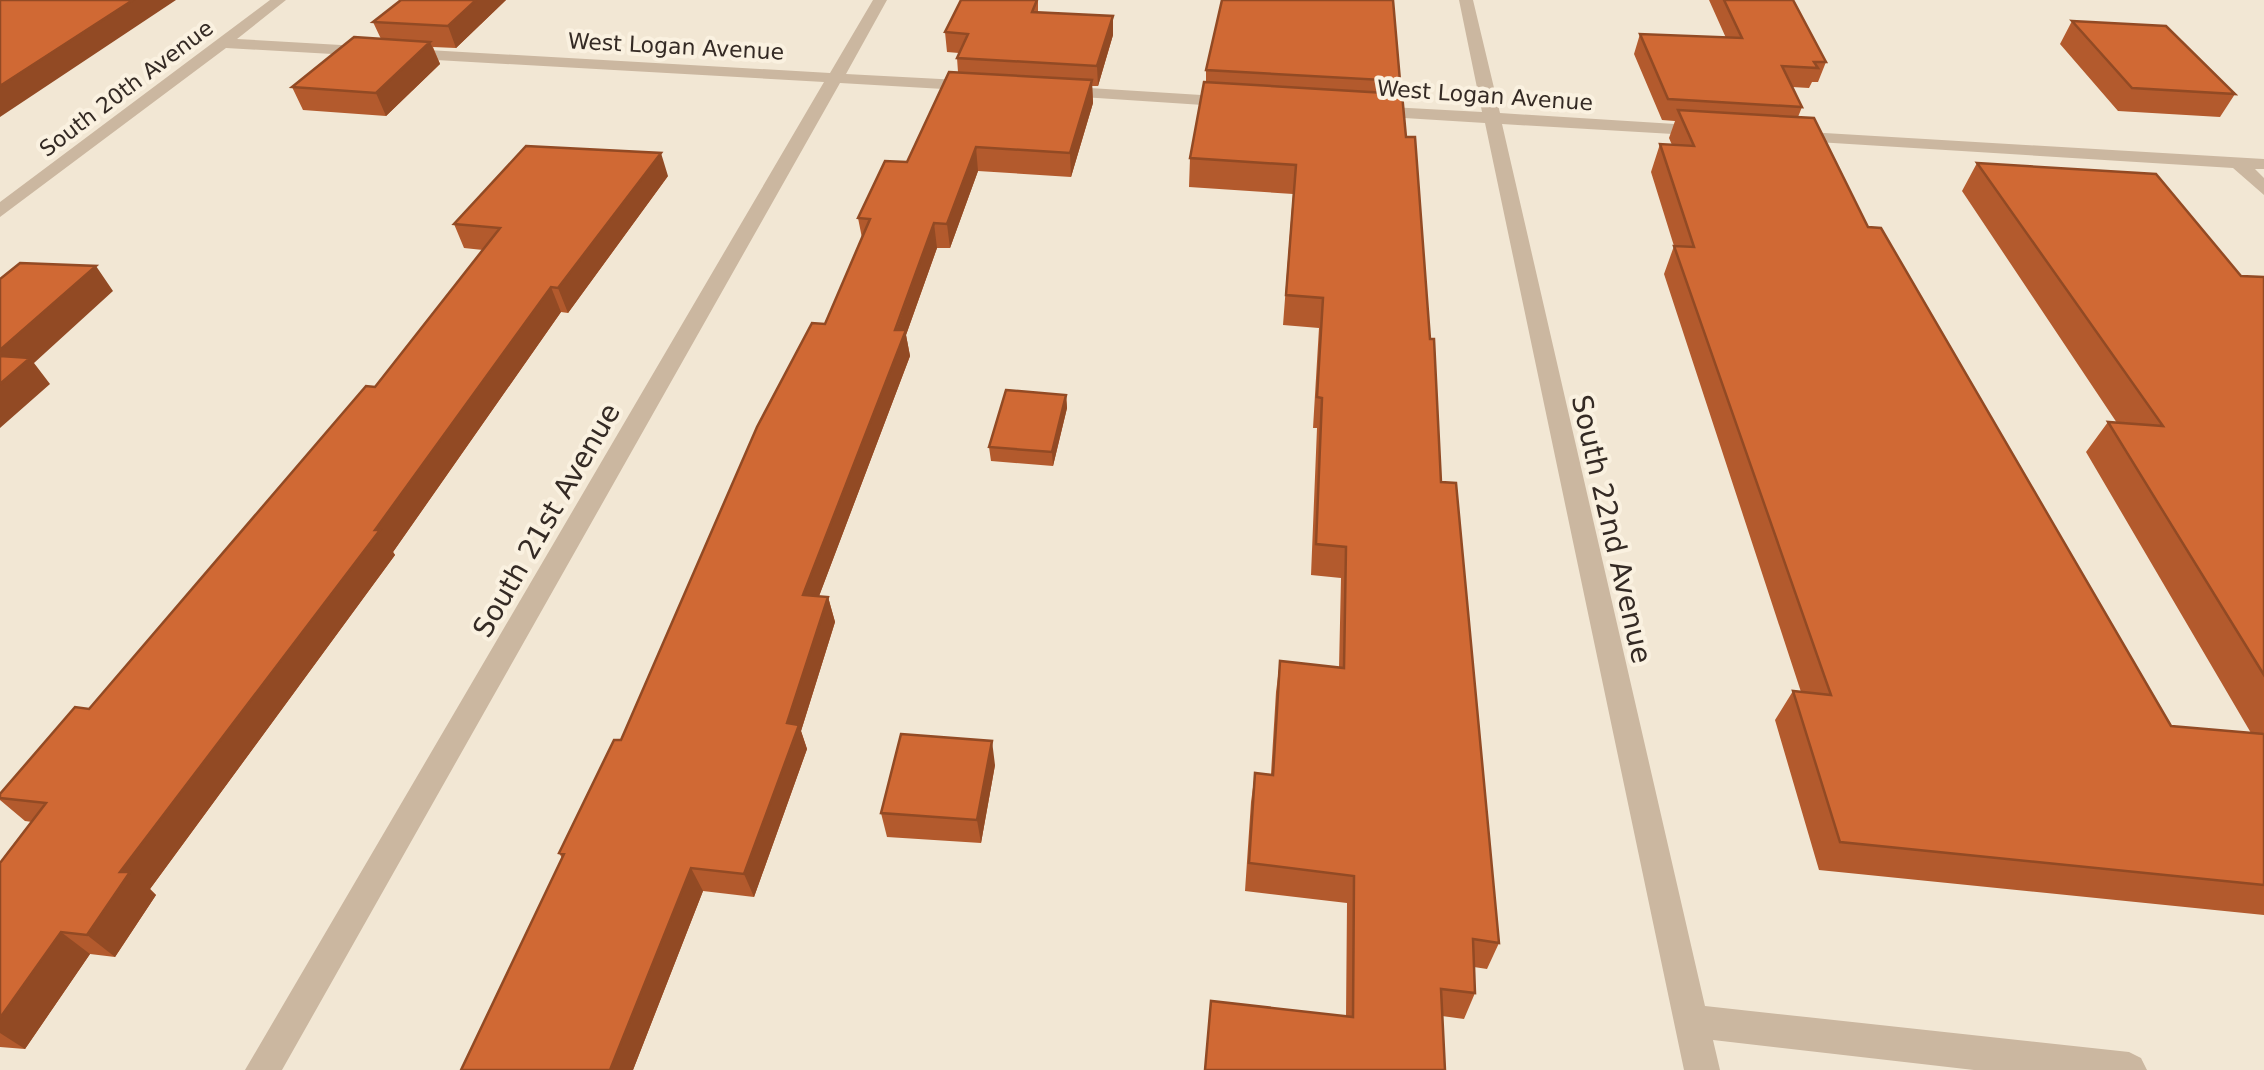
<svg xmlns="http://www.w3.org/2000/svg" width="2264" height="1070" viewBox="0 0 2264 1070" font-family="'DejaVu Sans',sans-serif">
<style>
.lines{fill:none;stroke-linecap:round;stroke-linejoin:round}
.street{fill:#cbb7a0;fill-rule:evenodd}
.wall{fill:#b35a2d}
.shaded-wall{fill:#924a24}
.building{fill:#d06934;stroke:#924a24;stroke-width:2.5}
.labels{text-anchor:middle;stroke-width:8;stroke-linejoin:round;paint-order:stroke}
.far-street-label{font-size:22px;fill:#342a24;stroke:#faf1e0}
.street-label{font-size:28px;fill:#342a24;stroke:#faf1e0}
</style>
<rect width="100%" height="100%" fill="#f2e7d4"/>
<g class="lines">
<path class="street" d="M270,0H286L237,39L830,73L873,0H887L846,74L978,81L986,86L978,91L840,83L282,1070H245L824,82L226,48L0,217V202Z
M1459,0H1473L1500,113L1707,126L1716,131L1707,136L1502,124L1705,1006L2129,1052L2141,1058L2147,1070H1974L1713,1040L1720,1070H1684L1485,123L1372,116L1364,111L1372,106L1482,112Z
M1058,86L1233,97L1241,102L1233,107L1052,95L1050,91Z
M1791,131L2264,159V169H2255L2264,178V195L2233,168L1785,140V132Z"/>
</g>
<path class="wall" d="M401,0H506L456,48L433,47L440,64L386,116L303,110L292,87L381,39L373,22Z
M961,0H1038V12L1113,35L1098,86H1092L1093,103L1071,177L978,171L950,248H937L906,335L910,356L819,596L828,597L835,622L801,731L807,749L754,897L703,891L633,1070H461L562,858L559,853L621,740L825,324L862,238L858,218L907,162L958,72L957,58L959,53L947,52L945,32Z
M1709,0H1793L1826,62L1818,82H1812L1809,88L1792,87L1802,107L1798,117L1868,227L2171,726L2251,733L2086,452L2108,422L2117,423L1962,191L1977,163L2241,276L2264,277V915L1819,870L1775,720L1793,691L1801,692L1664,274L1674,246L1651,172L1660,144L1672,145L1669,138L1675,121L1662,120L1634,54L1640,34L1726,38Z
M2072,21L2235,94L2220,117L2118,111L2060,44Z
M1206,70L1400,81L1398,93L1406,137L1430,339L1441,482L1499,943L1487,969L1474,967L1475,993L1464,1019L1442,1016L1445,1070L1346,1017L1347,903L1245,891L1251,802L1255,773L1271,774L1276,692L1280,661L1339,668L1341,578L1311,575L1317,428H1313L1319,328L1283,325L1293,194L1189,187L1190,158L1206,82Z
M668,176L568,313L561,312L393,552L395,555L150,889L156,895L115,957L90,954L25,1049L0,1047V863L32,822L25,821L0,800V794L89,709L375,387L483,250L464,248L454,224Z
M1066,395L1067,408L1053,466L991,461L989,447Z
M995,765L981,843L887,837L881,813Z"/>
<path class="shaded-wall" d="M133,0H176L0,117V86Z
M476,0H506L456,48L448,26Z
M1113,16V35L1098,86L1097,66Z
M430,42L440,64L386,116L376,93Z
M1092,80L1093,103L1071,177L1070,153Z
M976,147L978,171L950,248L947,224Z
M661,153L668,176L568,313L558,288Z
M934,223L937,248L906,335L910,356L810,620L803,595Z
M96,266L113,291L34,363L50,384L0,428V350Z
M551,287L561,312L393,552L395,555L150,889L156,895L115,957L87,935L120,872Z
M1066,395L1067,408L1053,466L1052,452Z
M828,597L835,622L801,731L807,749L754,897L744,874L787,723Z
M992,741L995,765L981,843L977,820Z
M691,868L703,891L633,1070H610Z
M61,932L90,954L25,1049L0,1033V1018Z"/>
<path class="building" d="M0,0H133L0,86Z
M401,0H476L448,26L373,22Z
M961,0H1037L1032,12L1113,16L1097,66L957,58L968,34L945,32Z
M1222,0H1393L1400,81L1206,70Z
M1724,0H1793L1826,62H1814L1818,68L1782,66L1802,107L1668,99L1640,34L1742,38Z
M2072,21L2166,26L2235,94L2132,88Z
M354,37L430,42L376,93L292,87Z
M949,72L1092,80L1070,153L976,147L947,224L934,223L895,330H906L803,595L828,597L787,723L799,725L744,874L691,868L610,1070H461L564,854L559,853L614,740H621L757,427L812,323L825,324L870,219L858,218L885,161L907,162Z
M1204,82L1402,94L1406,137H1415L1430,339H1434L1441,482L1456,483L1499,943L1473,939L1475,993L1441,989L1445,1070H1205L1211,1001L1353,1017L1354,876L1249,863L1255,773L1273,775L1280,661L1344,668L1346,547L1316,544L1322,398L1317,397L1323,298L1286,295L1296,165L1190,158Z
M1678,110L1814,118L1868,227L1881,228L2171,726L2264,734V885L1840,842L1793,691L1831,695L1674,246L1694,247L1660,144L1694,146Z
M526,146L661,153L558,288L551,287L375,530H380L120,872H130L87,935L61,932L0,1018V863L46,803L0,798V794L75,707L89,709L366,386L375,387L500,228L454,224Z
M1977,163L2156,174L2241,276L2264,277V675L2108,422L2163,426Z
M20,263L96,266L0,350V279Z
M0,356L30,358L0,384Z
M1006,390L1066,395L1052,452L989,447Z
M901,734L992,741L977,820L881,813Z"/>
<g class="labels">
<g class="far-street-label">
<text transform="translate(676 46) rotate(3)" y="8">West Logan Avenue</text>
<text transform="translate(126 88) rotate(-37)" y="8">South 20th Avenue</text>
<text transform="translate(1485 95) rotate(4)" y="8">West Logan Avenue</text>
</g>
<g class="street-label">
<text transform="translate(546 520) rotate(-60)" y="10">South 21st Avenue</text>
<text transform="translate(1612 529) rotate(77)" y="10">South 22nd Avenue</text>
</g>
</g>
</svg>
